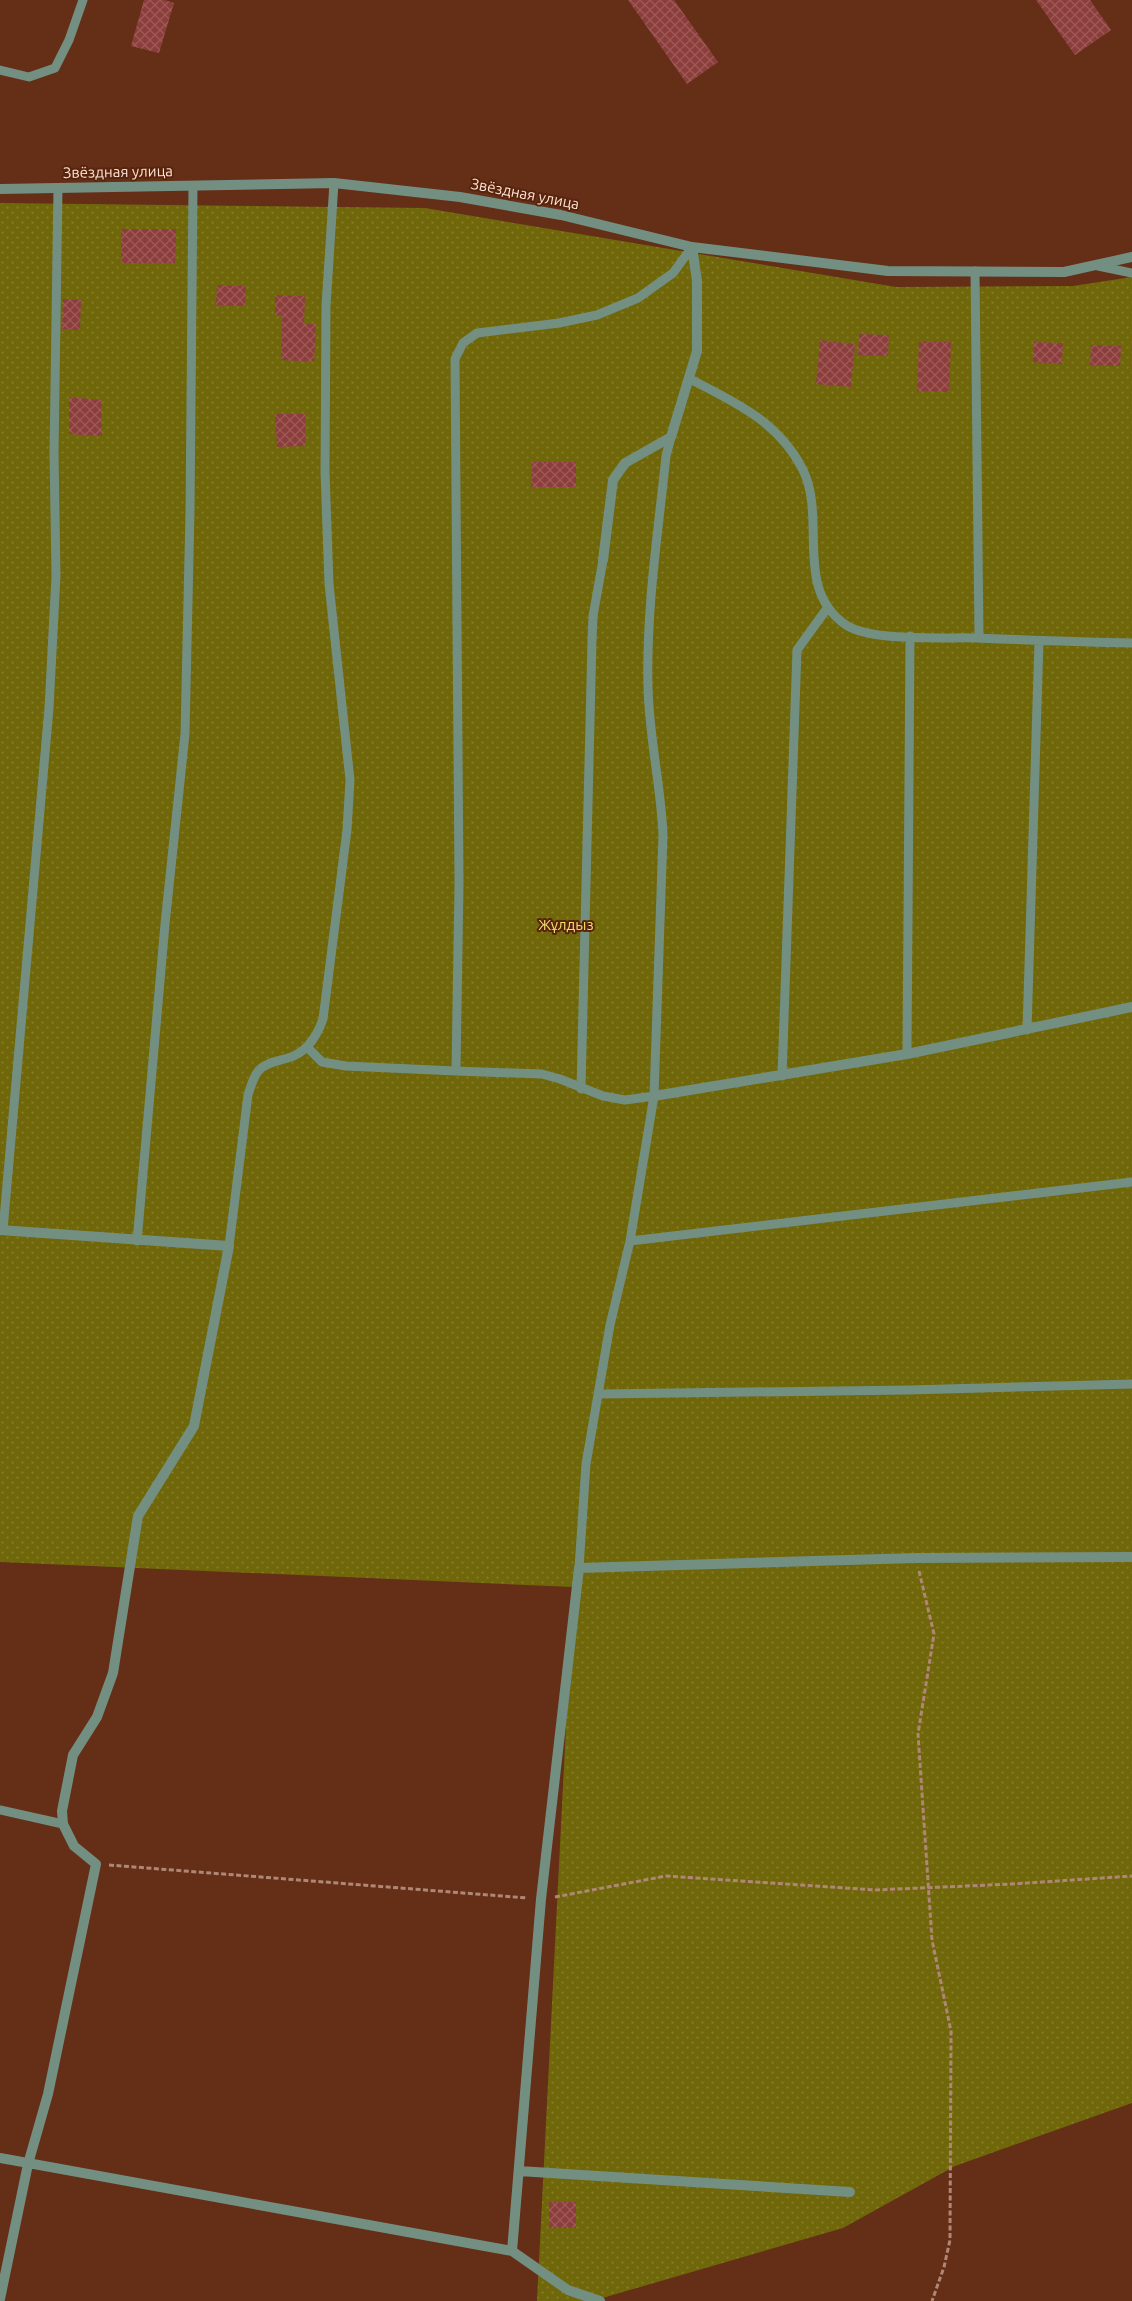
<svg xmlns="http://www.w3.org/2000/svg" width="1132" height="2301" viewBox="0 0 1132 2301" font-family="Ubuntu,sans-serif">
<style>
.garden{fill:url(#garden-dots)}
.building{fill:url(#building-cross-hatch)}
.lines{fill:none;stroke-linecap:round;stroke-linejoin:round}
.path{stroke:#b08776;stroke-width:3;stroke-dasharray:5 2.5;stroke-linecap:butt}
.lane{stroke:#738f81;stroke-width:9}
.street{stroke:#738f81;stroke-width:10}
.labels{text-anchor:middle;stroke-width:4;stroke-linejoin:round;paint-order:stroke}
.street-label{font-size:15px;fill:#fee3d8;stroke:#58240b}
.park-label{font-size:15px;fill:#ede16e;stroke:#58240b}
</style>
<defs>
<pattern id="garden-dots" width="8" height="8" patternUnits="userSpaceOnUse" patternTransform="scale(1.25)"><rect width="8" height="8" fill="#6f670a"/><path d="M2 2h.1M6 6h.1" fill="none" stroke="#857d2d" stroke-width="1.8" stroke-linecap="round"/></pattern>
<pattern id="building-cross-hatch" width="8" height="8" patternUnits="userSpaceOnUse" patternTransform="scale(1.25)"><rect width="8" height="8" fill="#8c3e3c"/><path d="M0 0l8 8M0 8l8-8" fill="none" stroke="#9d5a57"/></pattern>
</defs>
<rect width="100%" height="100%" fill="#642e17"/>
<path class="garden" d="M0,203L425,208L896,287L1073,286L1132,277V2103L955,2166L843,2228L592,2301H537L573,1587L0,1562Z"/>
<path class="building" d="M144,0H165L174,3L159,53L131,46Z
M628,0H674L718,62L687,84Z
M1036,0H1090L1111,30L1075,55Z
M121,229H176L175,263H121Z
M217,285L246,286L245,306L216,305Z
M275,295L305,296L304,324H316L314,362L281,360L282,315H275Z
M63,299L81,300L80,330L62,329Z
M859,334L889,335L888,356L858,355Z
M820,340L855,344L851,387L816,384Z
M919,341L951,342L949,392L917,391Z
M1033,342L1063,343L1062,364L1033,362Z
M1091,345L1121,346L1120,366L1090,365Z
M69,397L101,400L102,436L69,434Z
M275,414H305V446L277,447Z
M532,462H576V487H531Z
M549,2202H576V2228H549Z"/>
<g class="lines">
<path class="path" d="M919,1571L934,1634L918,1734L932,1940L951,2031L950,2240L944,2267L932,2301
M109,1865L527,1898
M555,1897L666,1876L875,1890L1012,1884L1132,1876"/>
<path class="lane" d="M0,70L29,77L55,68L69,40L83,0
M1098,266L1132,273
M975,271L979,638
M690,379C735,402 779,422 803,470C827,519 793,589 846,625C872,642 944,637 977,638C1029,640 1080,642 1132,643
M1027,1030L1039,641
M307,1047L322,1062L346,1066L456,1071L459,884L455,359L463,343L477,333L559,323L597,315L638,298L673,273L692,247
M907,1054L910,636
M456,1071L542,1074L560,1079L603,1096L625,1100L654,1096L630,1241L610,1325L586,1464L579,1568
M782,1076L797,650L828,607
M581,1089L592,640L593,616L603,560
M654,1096L663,835C661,786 649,737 648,687C646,610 658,533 666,456L671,437
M3,1230L49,708L56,576L54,453L58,188
M137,1241L165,924L185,734L190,511L193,186
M630,1241L1132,1182
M229,1246L248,1095C251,1086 253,1077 259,1070C267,1062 278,1061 288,1058C306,1053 317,1036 323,1019L347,830L350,780L329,584L325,472L326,306L334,183
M599,1394L909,1390L1132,1384
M0,1810L63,1824"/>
<path class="street" d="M0,189L334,183L460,197L561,215L692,247L888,271L1064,272L1132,257
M603,560L613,480L625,463L671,437L697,351V281L692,247
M654,1096L907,1054L1132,1007
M0,1230L229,1246L194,1426L138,1516L113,1673L97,1717L73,1755L62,1811L63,1824L74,1846L96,1864L48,2094L28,2164L0,2299
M0,2158L512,2251L568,2290L600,2301
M519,2171L850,2192
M512,2251L541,1899L579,1568L916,1558L1132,1557"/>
</g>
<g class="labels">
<g class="street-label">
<text transform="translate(118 172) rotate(-1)" y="5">Звёздная улица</text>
<text transform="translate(525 194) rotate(11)" y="5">Звёздная улица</text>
</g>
<g class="park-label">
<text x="566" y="930">Жұлдыз</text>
</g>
</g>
</svg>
